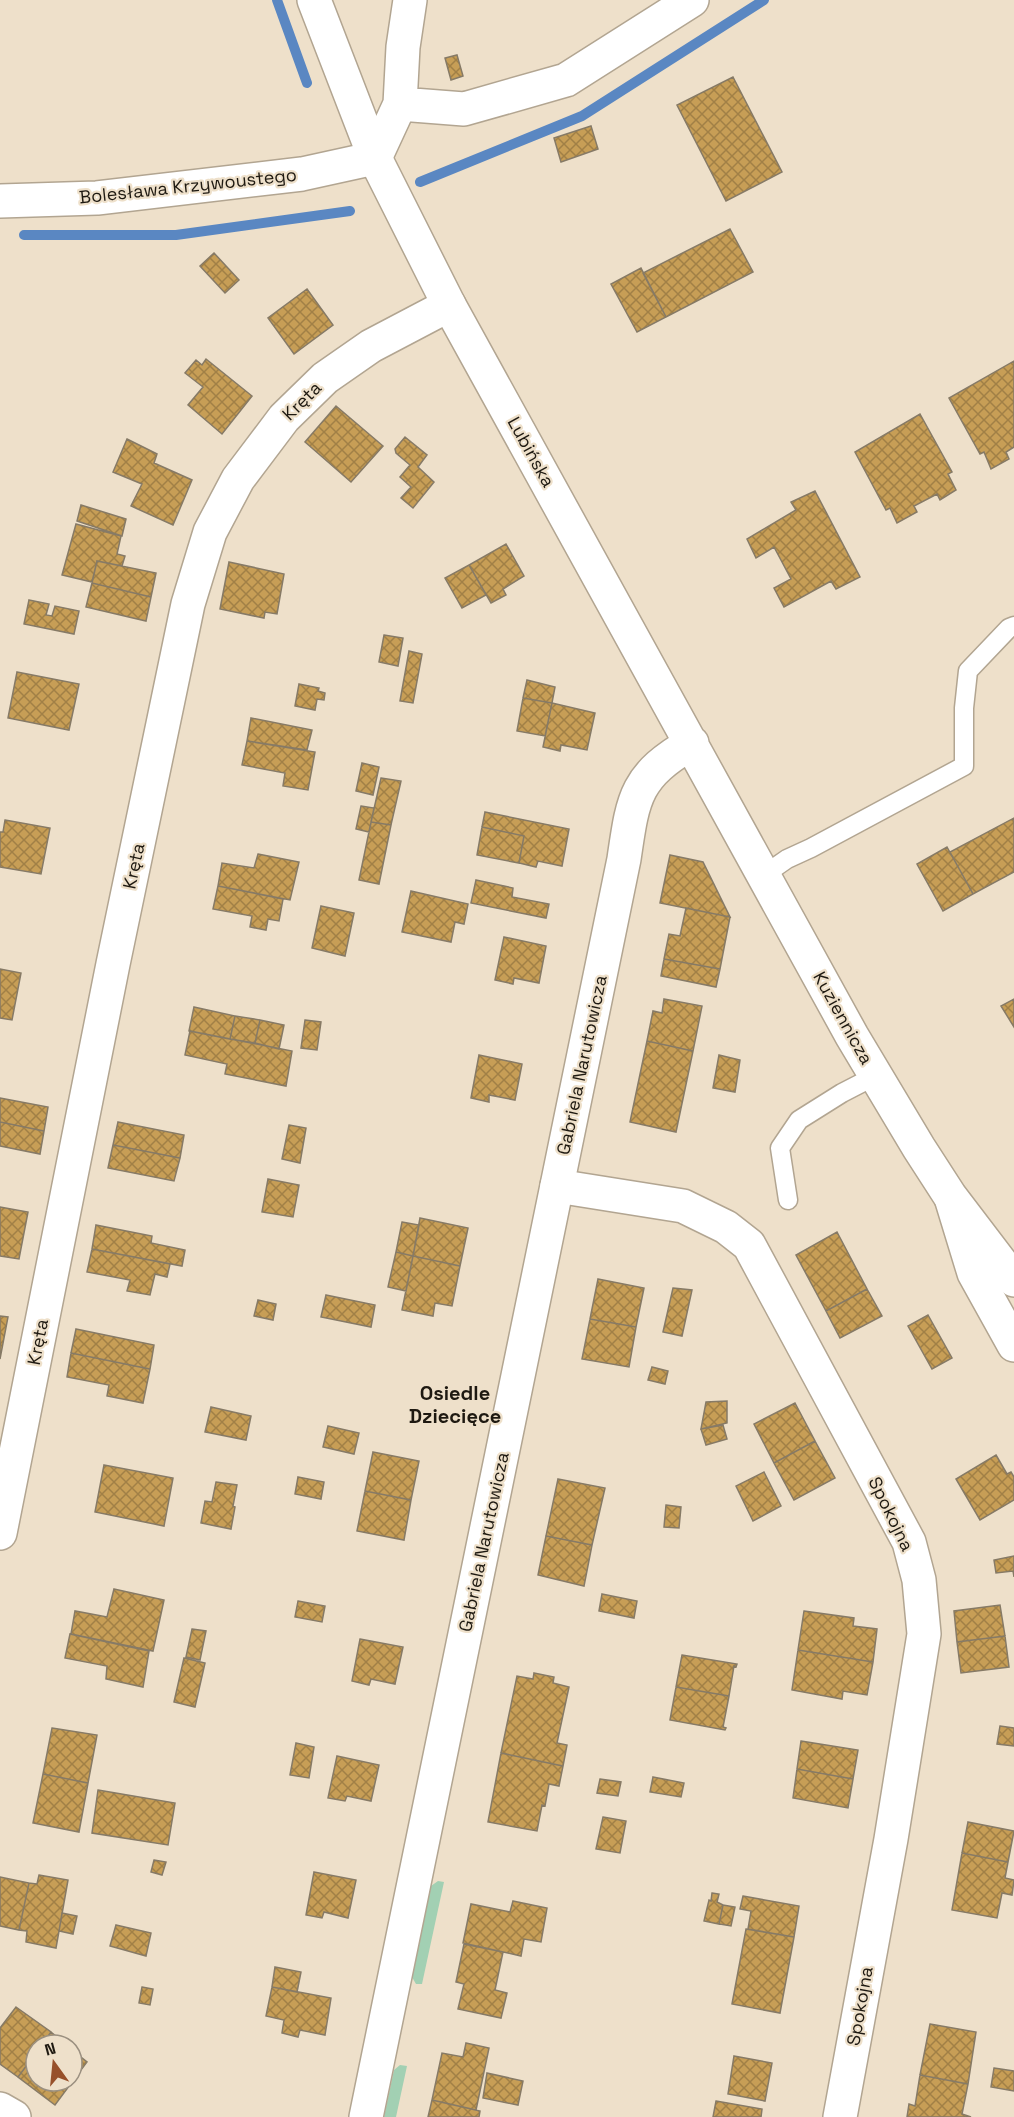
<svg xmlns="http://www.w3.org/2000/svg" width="1014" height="2117" viewBox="0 0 1014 2117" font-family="'Space Grotesk',sans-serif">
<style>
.grass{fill:#a2d0b3}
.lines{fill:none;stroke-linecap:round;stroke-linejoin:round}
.stream{stroke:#5a87c2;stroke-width:10}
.building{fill:url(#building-cross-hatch);stroke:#867a66;stroke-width:1.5}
.service-casing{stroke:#b2a591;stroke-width:21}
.minor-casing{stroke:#b2a591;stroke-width:36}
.secondary-casing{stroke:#b2a591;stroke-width:36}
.service{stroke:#fff;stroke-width:18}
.minor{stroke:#fff;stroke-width:33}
.secondary{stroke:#fff;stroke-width:33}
.labels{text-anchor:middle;stroke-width:4.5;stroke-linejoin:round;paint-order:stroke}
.street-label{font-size:18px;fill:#1e1911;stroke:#eee0ca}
.neighbourhood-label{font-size:20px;font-weight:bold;fill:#1e1911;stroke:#eee0ca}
</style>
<defs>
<pattern id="building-cross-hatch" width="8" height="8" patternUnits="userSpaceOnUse" patternTransform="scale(1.5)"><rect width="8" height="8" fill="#c79e56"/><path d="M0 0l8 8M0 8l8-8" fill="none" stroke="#a18046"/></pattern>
</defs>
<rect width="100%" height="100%" fill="#eee0ca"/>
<path class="grass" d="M438,1881L444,1882L422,1984H416L412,1977L431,1886Z
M400,2065L407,2066L396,2117H384L394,2070Z"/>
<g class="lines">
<path class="stream" d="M277,0L307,83
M420,182L582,116L764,0
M24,235H176L350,211"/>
</g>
<path class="building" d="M457,55L463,76L451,80L445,58Z
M733,77L782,172L726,201L677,105Z
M591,126L598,149L561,162L554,138Z
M730,229L753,272L666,317L643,273Z
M214,253L239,280L225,293L200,266Z
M641,268L666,317L637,332L611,284Z
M307,289L333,325L294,354L268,318Z
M206,359L252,396L222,434L188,405L203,387L185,373L196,360L202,365Z
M1014,361V447L1006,452L1009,459L991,469L984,452L980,454L949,398Z
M336,406L383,446L351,482L305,442Z
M920,414L952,472L948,474L956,490L940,500L937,494L914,506L917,512L897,523L890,508L886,510L855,452Z
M405,437L427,455L418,467L434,482L413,508L401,498L411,487L400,477L410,465L396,453L395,449Z
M127,439L157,454L154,463L192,480L173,525L131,506L142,484L113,472Z
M815,491L860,577L836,589L831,581L784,607L774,588L791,579L774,547L756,558L747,539L796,510L791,502Z
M81,505L126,519L122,536L77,521Z
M76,524L121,536L117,554L125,556L122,566L97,561L92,582L62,575Z
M506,544L524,576L503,589L506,595L491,603L469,565Z
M97,561L156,573L151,597L92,583Z
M229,562L284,574L277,614L265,612L264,618L220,609Z
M469,565L486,595L462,608L445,578Z
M92,583L151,597L146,621L86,607Z
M29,600L49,604L46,615L52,616L55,606L79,611L74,634L24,624Z
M384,635L403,638L398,666L379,662Z
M409,651L422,654L413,703L400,701Z
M17,672L79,684L69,730L8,718Z
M527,680L555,687L552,703L523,698Z
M299,684L319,688L318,691L325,693L324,700L317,699L315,710L295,706Z
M523,698L552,703L545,736L517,731Z
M552,703L595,713L587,750L561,745L560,751L543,747Z
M251,718L312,730L307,750L247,741Z
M247,741L315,752L308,790L283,786L285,773L242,765Z
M362,763L379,767L373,795L356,791Z
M381,778L401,781L391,825L371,822Z
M361,806L374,808L369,832L356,829Z
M485,812L569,829L562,866L538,861L536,867L519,863L524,836L482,827Z
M1014,818V872L973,894L950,852Z
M5,820L50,828L41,874L0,867V832H3Z
M371,822L391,825L379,884L359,880Z
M482,827L524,836L519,863L477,855Z
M947,847L973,894L943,911L917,864Z
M258,854L299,862L290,900L218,886L222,863L254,868Z
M670,855L703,862L730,917L660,903Z
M476,880L513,888L512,897L549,904L546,918L471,903Z
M218,886L283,899L279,921L268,919L266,930L250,927L252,916L213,909Z
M411,891L468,904L464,924L455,922L451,942L402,932Z
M321,906L354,913L345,956L312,948Z
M686,908L730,917L720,969L664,959L669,934L680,936Z
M504,937L546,946L539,983L514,978L513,984L495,980Z
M664,959L720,969L716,987L661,976Z
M0,969L21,973L12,1020L0,1018Z
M664,999L702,1006L693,1051L647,1041L653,1011L662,1013Z
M1014,999V1027L1001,1006Z
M194,1007L235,1016L230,1039L189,1031Z
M235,1016L260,1020L255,1043L230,1039Z
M260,1020L284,1025L279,1049L255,1043Z
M305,1020L321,1022L317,1050L301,1048Z
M190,1031L292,1051L286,1086L225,1074L227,1064L185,1055Z
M647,1041L693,1051L676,1132L630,1122Z
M479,1055L522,1064L515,1100L489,1095V1102L471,1098Z
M719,1055L740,1060L735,1092L713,1088Z
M0,1098L48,1107L44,1131L0,1122Z
M0,1122L44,1131L40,1154L0,1146Z
M118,1122L184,1135L180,1158L113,1145Z
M289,1125L306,1128L300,1163L282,1159Z
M113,1145L180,1158L174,1181L108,1168Z
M268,1179L299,1185L293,1217L262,1212Z
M0,1207L28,1212L19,1259L0,1256Z
M420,1218L468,1228L460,1266L413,1256Z
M402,1222L419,1225L413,1256L396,1252Z
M96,1225L152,1236L151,1243L185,1250L182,1266L92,1249Z
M837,1232L867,1289L826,1311L796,1255Z
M92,1249L170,1264L167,1277L155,1274L150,1295L127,1291L130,1280L87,1272Z
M396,1252L413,1256L406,1291L388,1287Z
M413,1256L460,1266L452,1306L435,1303L433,1316L402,1310Z
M598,1279L644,1288L636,1327L590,1319Z
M673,1288L692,1290L682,1336L663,1332Z
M867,1289L882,1316L840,1338L826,1311Z
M326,1295L375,1305L371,1327L321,1317Z
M258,1300L276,1304L273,1320L254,1316Z
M928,1315L952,1358L932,1369L908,1326Z
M0,1316L8,1317L0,1359Z
M590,1319L636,1327L629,1367L582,1359Z
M76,1329L154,1345L150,1369L71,1353Z
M71,1353L150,1369L143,1403L107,1396L109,1385L67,1377Z
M652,1367L668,1371L665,1384L648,1380Z
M727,1401V1423L701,1429L706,1402Z
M795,1403L815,1441L774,1463L754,1424Z
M211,1407L251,1416L246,1440L205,1432Z
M723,1425L727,1439L706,1445L701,1429Z
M328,1426L359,1433L354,1454L323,1447Z
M815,1441L835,1478L794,1500L774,1463Z
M373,1452L419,1461L411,1500L365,1491Z
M996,1455L1007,1474L1011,1472L1014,1477V1500L980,1520L956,1479Z
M104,1465L173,1478L164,1526L95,1512Z
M764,1472L781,1506L753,1521L736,1486Z
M298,1477L324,1482L321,1499L295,1494Z
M558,1479L605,1488L592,1545L546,1536Z
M216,1482L237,1485L233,1506L235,1507L231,1529L201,1523L205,1501L212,1502Z
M365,1491L411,1500L404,1540L357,1531Z
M666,1505L681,1507L679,1528L664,1527Z
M546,1536L592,1545L584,1586L538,1575Z
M1014,1556V1577L1013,1571L996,1573L994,1560Z
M114,1589L164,1600L153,1651L71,1634L75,1611L107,1617Z
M602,1594L637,1601L634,1618L599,1611Z
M298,1601L325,1606L322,1622L295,1617Z
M1000,1605L1005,1636L957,1642L954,1611Z
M804,1611L854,1618L853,1626L877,1629L873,1662L798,1650Z
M192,1629L206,1631L200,1660L186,1657Z
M70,1634L149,1651L143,1687L106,1679L107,1666L65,1658Z
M1005,1636L1009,1667L961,1673L957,1642Z
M360,1639L403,1647L395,1684L371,1679L369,1685L352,1681Z
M798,1650L873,1662L867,1695L843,1691L842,1699L792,1690Z
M682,1655L737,1664L736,1667L734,1666L729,1696L676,1687Z
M184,1658L205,1663L195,1707L174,1702Z
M534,1673L554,1677L553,1683L569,1687L557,1743L567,1745L563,1766L501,1753L517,1676L533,1679Z
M676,1687L729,1696L723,1727L726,1728L725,1730L670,1720Z
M1000,1726L1014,1728V1746L997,1744Z
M52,1728L97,1735L88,1783L43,1774Z
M801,1741L858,1750L853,1779L797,1769Z
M296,1743L314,1747L309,1778L290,1775Z
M501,1753L563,1766L559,1786L549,1784L545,1806L542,1805L537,1831L488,1822Z
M337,1756L379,1765L371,1801L347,1796L345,1801L328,1798Z
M797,1769L853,1779L848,1808L793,1798Z
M43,1774L88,1783L79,1832L33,1823Z
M653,1777L684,1783L681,1797L650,1792Z
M600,1779L621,1782L618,1796L597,1793Z
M98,1790L175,1803L168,1845L92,1833Z
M603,1817L626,1821L620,1853L596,1849Z
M968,1822L1014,1831L1008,1862L962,1853Z
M962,1853L1008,1862L1005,1878L1014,1880L1012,1895L1002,1893L997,1918L952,1910Z
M154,1860L166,1862L162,1875L151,1872Z
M314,1872L356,1880L348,1918L324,1912L322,1918L306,1915Z
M39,1875L68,1880L56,1948L26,1942L27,1931L19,1930L29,1883L37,1884Z
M0,1877L29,1883L19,1930L0,1926Z
M712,1893L719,1894L717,1902L723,1905L719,1924L704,1921L709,1900L711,1901Z
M743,1896L799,1906L794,1937L748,1929L751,1911L740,1909Z
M513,1901L547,1908L541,1942L524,1939L521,1956L463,1943L471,1904L510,1912Z
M723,1905L735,1907L731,1926L719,1924Z
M62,1913L77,1916L73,1934L59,1931Z
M116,1925L151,1933L146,1956L110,1946Z
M746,1929L794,1937L780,2013L732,2004Z
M464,1944L503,1952L495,1990L507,1993L501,2018L458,2009L464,1984L456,1982Z
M275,1967L301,1972L297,1992L272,1987Z
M142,1987L153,1989L150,2005L139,2003Z
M272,1987L331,1998L325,2035L300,2030L298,2037L282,2033L284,2020L266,2016Z
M16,2007L51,2032L42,2045H36V2053L18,2077L0,2064V2028Z
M930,2024L976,2032L968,2084L920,2075Z
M51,2032L66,2045H42Z
M466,2043L489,2048L476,2110L432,2100L442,2053L463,2057Z
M72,2050L87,2062L55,2105L18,2077L36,2053V2081H72Z
M734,2056L772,2063L765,2101L728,2094Z
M994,2068L1014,2071V2091L991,2087Z
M487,2073L523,2081L518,2105L483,2098Z
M920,2075L968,2084L962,2114L971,2117H907L909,2104L915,2106Z
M432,2100L480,2111L479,2117H428Z
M716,2101L762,2109L761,2117H713Z"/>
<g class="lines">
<defs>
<path id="service" d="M764,875L787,859L811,848L964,766V708L968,671L1009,628L1014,626
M788,1200L780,1148L799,1120L842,1093L875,1076"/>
<path id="minor" d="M400,104L403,47L410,0
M0,201L97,198L302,174L375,158L400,104L464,109L566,80L692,0
M557,1186L683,1206L726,1227L749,1245L909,1542L919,1580L924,1634L891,1839L840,2117
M952,1201L974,1273L1014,1345
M0,1533L113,964L188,604L210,532L238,479L284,418L325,378L371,346L449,305
M0,2109L14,2117"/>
<path id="secondary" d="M314,0L375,158L449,305L852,1036L919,1148L950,1196L1014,1280
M366,2117L624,859C633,797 635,776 692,743"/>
</defs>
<use href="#service" class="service-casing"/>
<use href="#minor" class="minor-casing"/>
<use href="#secondary" class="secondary-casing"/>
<use href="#service" class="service"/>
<use href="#minor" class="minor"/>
<use href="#secondary" class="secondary"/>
</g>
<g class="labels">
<g class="street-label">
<text transform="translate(188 186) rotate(-6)" y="6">Bolesława Krzywoustego</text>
<text transform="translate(302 401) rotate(-45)" y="6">Kręta</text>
<text transform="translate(531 452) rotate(61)" y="6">Lubińska</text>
<text transform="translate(134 866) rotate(-78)" y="6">Kręta</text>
<text transform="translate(843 1018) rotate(61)" y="6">Kuziennicza</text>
<text transform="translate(582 1065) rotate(-78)" y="6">Gabriela Narutowicza</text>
<text transform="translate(38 1342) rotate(-79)" y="6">Kręta</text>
<text transform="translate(891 1514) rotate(64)" y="6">Spokojna</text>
<text transform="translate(484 1542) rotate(-78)" y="6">Gabriela Narutowicza</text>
<text transform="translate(860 2006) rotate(-80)" y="6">Spokojna</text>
</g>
<g class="neighbourhood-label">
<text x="455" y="1400">Osiedle<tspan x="455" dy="23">Dziecięce</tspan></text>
</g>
</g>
<g transform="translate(54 2063) rotate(345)"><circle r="28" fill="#eee0ca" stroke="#9b9080" stroke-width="1.5"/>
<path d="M0-4.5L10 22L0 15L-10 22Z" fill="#97502a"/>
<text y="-9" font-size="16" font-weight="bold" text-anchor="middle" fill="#1e1911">N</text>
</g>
</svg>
